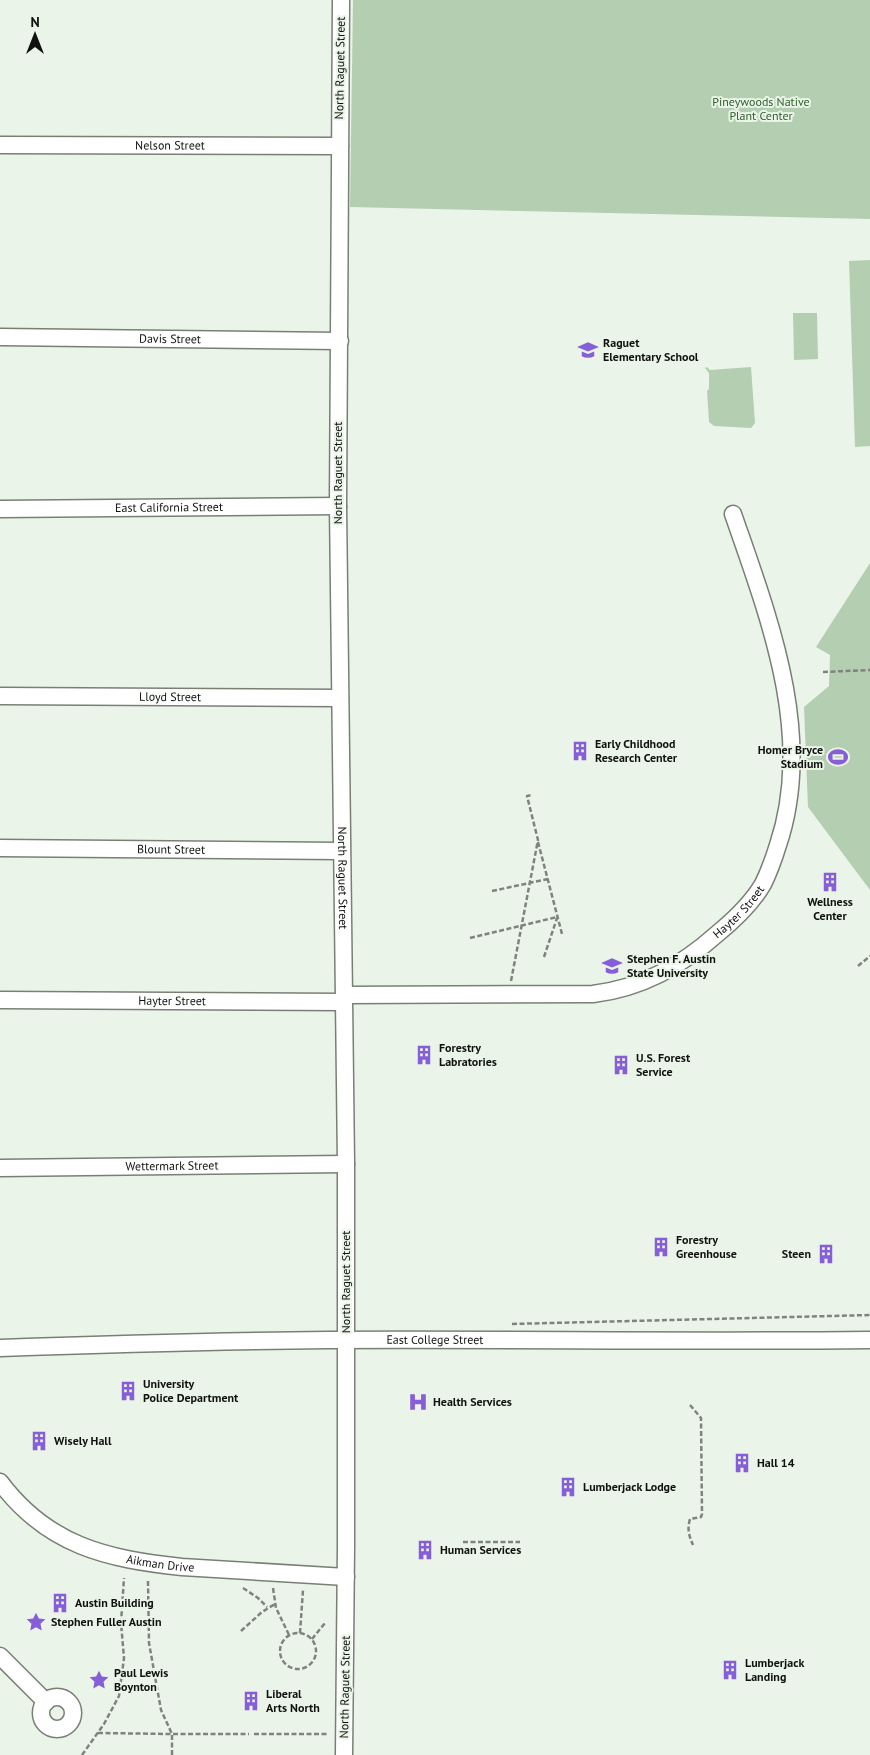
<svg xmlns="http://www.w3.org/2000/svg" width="870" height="1755" viewBox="0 0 870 1755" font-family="'PT Sans',sans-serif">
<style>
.green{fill:#b4ceb1}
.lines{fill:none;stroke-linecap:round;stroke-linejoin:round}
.minor-casing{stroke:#788076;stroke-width:19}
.path{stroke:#7e847d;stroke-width:2.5;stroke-dasharray:5 2.5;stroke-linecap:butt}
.minor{stroke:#fff;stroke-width:16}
.labels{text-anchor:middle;stroke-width:4;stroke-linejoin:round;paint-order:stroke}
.street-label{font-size:12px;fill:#0f120e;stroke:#ebf4e9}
.park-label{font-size:12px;fill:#2f602a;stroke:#ebf4e9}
.poi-label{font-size:12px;font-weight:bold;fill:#0f120e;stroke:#ebf4e9;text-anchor:start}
</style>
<rect width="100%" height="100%" fill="#ebf4e9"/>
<path class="green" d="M353,0H870V219L350,207Z
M870,260V446L855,447L849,261Z
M793,313H817L818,359L794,360Z
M707,367L710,370L751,367L755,423L751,428L714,426L709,422L707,391L709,389V373L705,368Z
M870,563V890L808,807L804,707L829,686L830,655L816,647Z"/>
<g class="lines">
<defs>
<g id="minor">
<path id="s1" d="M341,0L338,506L346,1164V1545L344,1755"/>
<path id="s2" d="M0,145L340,146"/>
<path id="s3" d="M0,337L340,341"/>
<path id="s4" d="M0,509L338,506"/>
<path id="s5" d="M0,696L340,698"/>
<path id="s6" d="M0,848L341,851"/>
<path id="s7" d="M344,995L593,994C642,988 681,966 717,934C734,920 752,903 763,884C769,872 774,858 778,845C815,735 769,618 733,514"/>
<path id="s8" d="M0,1000L344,1002"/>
<path id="s9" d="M0,1168L346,1164"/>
<path id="s10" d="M0,1348C109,1344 218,1341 328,1340C509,1339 689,1342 870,1340"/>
<path id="s11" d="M0,1482C48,1546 107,1559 182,1567L346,1577"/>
<path d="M0,1656L46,1702"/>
<circle cx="57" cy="1713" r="16"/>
</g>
</defs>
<use href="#minor" class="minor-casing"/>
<path class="path" d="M823,672L870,670
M538,842L562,934
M492,891L548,879
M470,938L557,917
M544,957L557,918
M858,966L870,956
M511,981L538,840L527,796L532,795
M512,1324L870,1315
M690,1405L701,1418L702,1514L701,1517L690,1519C687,1529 689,1536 693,1545
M463,1542H520
M148,1581L149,1643L161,1710L172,1734H249
M243,1588L258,1598L267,1607
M273,1588L276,1608L289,1635
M241,1631L262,1612L275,1604
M300,1633L303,1590
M280 1651a18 18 0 1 1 36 0a18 18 0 1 1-36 0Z
M312,1639L325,1623
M98,1733L172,1734V1755
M254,1734H329
M82,1755L104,1724L119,1696L124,1658L121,1623L124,1578"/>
<use href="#minor" class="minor"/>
</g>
<defs>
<symbol id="school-bare" viewBox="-9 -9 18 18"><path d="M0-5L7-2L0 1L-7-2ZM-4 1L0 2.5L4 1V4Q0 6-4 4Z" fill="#855ed8" stroke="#ebf4e9" stroke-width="2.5" paint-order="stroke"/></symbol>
<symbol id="building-bare" viewBox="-9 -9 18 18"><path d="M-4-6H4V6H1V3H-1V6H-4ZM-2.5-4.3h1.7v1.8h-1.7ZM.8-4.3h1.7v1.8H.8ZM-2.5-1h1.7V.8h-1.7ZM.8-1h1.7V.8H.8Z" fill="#855ed8" stroke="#ebf4e9" stroke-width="2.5" paint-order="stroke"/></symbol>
<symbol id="stadium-bare" viewBox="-9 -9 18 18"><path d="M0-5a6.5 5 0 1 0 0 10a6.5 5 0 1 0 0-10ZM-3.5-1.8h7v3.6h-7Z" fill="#855ed8" stroke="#ebf4e9" stroke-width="2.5" paint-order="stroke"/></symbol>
<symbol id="university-bare" viewBox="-9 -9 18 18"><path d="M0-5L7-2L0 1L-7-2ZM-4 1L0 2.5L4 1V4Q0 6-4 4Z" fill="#855ed8" stroke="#ebf4e9" stroke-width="2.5" paint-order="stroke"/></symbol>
<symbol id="hospital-bare" viewBox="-9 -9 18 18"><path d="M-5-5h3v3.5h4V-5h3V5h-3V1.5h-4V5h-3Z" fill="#855ed8" stroke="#ebf4e9" stroke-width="2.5" paint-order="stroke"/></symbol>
<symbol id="sight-bare" viewBox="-9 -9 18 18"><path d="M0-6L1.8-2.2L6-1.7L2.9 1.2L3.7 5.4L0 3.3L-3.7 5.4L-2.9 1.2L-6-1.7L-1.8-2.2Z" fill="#855ed8" stroke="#ebf4e9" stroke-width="2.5" paint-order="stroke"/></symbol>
</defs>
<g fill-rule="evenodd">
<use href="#school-bare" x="574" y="336" width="28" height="28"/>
<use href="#building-bare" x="566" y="737" width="28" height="28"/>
<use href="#stadium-bare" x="824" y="743" width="28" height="28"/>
<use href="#building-bare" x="816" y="868" width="28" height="28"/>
<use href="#university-bare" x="598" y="952" width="28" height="28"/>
<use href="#building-bare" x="410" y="1041" width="28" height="28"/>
<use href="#building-bare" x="607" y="1051" width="28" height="28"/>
<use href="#building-bare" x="647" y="1233" width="28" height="28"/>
<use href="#building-bare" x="812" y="1240" width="28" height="28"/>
<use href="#building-bare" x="114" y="1377" width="28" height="28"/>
<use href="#hospital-bare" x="404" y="1388" width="28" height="28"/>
<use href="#building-bare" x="25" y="1427" width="28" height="28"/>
<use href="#building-bare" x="728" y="1449" width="28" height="28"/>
<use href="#building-bare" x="554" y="1473" width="28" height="28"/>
<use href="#building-bare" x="411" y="1536" width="28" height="28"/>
<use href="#building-bare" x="46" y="1589" width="28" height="28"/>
<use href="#sight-bare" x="22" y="1608" width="28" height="28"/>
<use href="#building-bare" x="716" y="1656" width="28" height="28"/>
<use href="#sight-bare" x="85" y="1666" width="28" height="28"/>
<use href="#building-bare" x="237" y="1687" width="28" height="28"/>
</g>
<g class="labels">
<g class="street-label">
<text transform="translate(340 68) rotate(-89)" y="4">North Raguet Street</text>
<text dy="4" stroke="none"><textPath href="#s2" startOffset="170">Nelson Street</textPath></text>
<text dy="4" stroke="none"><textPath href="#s3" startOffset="170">Davis Street</textPath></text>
<text transform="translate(338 473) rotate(-90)" y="4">North Raguet Street</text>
<text dy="4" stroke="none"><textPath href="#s4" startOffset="169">East California Street</textPath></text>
<text dy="4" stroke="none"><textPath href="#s5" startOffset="170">Lloyd Street</textPath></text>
<text dy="4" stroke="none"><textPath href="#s6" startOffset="171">Blount Street</textPath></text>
<text dy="4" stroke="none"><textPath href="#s1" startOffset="878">North Raguet Street</textPath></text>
<text dy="4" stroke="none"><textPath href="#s7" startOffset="420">Hayter Street</textPath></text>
<text dy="4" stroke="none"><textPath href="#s8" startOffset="172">Hayter Street</textPath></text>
<text dy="4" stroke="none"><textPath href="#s9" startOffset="172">Wettermark Street</textPath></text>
<text transform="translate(346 1282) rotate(-90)" y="4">North Raguet Street</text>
<text dy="4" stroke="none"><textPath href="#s10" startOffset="435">East College Street</textPath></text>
<text dy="4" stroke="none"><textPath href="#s11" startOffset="186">Aikman Drive</textPath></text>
<text transform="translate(345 1687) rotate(-89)" y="4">North Raguet Street</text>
</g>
<g class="park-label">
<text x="761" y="106">Pineywoods Native<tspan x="761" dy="14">Plant Center</tspan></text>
</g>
<g class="poi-label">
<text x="603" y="347">Raguet<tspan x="603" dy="14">Elementary School</tspan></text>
<text x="595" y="748">Early Childhood<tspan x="595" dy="14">Research Center</tspan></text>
<text x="823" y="754" text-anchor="end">Homer Bryce<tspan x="823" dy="14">Stadium</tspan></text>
<text x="830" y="906" text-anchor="middle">Wellness<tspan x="830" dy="14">Center</tspan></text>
<text x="627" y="963">Stephen F. Austin<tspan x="627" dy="14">State University</tspan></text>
<text x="439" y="1052">Forestry<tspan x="439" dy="14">Labratories</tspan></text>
<text x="636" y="1062">U.S. Forest<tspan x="636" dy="14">Service</tspan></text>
<text x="676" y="1244">Forestry<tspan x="676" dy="14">Greenhouse</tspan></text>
<text x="811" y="1258" text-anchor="end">Steen</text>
<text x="143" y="1388">University<tspan x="143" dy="14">Police Department</tspan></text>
<text x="433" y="1406">Health Services</text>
<text x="54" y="1445">Wisely Hall</text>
<text x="757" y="1467">Hall 14</text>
<text x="583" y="1491">Lumberjack Lodge</text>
<text x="440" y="1554">Human Services</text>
<text x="75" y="1607">Austin Building</text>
<text x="51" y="1626">Stephen Fuller Austin</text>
<text x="745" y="1667">Lumberjack<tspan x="745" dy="14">Landing</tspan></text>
<text x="114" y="1677">Paul Lewis<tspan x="114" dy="14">Boynton</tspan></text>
<text x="266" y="1698">Liberal<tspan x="266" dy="14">Arts North</tspan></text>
</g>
</g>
<g transform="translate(35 35)" stroke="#ebf4e9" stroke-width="4" paint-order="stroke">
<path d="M0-4L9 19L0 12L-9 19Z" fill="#0f120e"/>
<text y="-8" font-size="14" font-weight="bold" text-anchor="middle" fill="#0f120e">N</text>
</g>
</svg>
